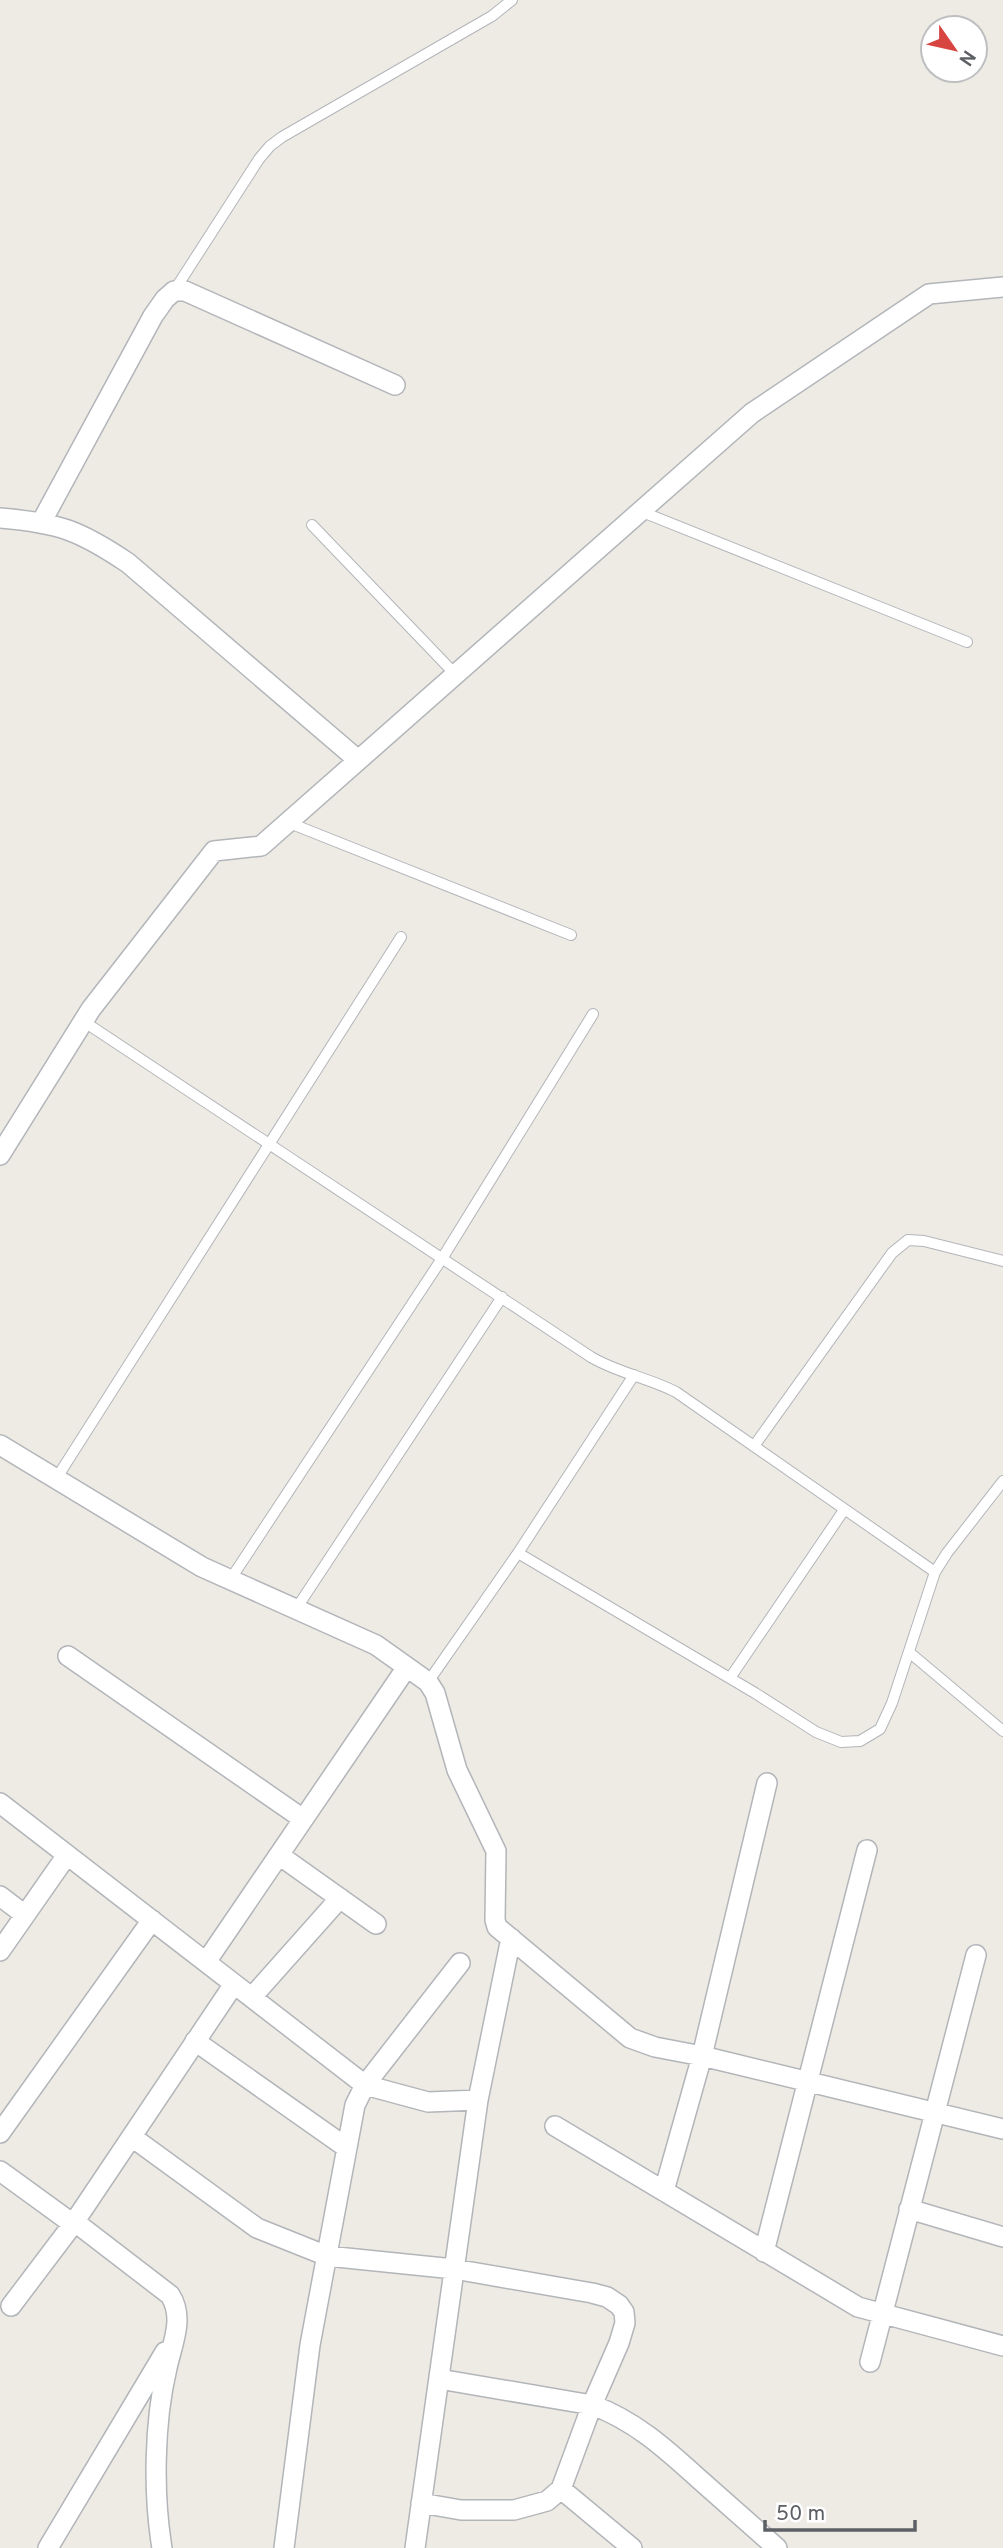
<svg xmlns="http://www.w3.org/2000/svg" width="1003" height="2548" viewBox="0 0 1003 2548" font-family="Overpass,sans-serif">
<style>
.lines{fill:none;stroke-linecap:round;stroke-linejoin:round}
.lane-casing{stroke:#b2b5b9;stroke-width:12}
.street-casing{stroke:#b2b5b9;stroke-width:22}
.lane{stroke:#fff;stroke-width:10}
.street{stroke:#fff;stroke-width:19}
</style>
<rect width="100%" height="100%" fill="#eeebe5"/>
<g class="lines">
<defs>
<path id="lane" d="M174,291L259,159L270,146L282,137L492,16L512,0
M640,511L967,642
M312,525L455,674
M287,822L571,935
M83,1021L591,1357C618,1373 649,1378 676,1392L935,1572
M754,1446L892,1253L908,1240L924,1241L1003,1261
M56,1479L401,937
M518,1553L755,1693L816,1732L841,1742L860,1741L880,1729L892,1703L935,1572L947,1553L1003,1481
M230,1580L443,1257L593,1014
M296,1609L502,1297
M909,1652L1003,1731
M730,1678L844,1510
M428,1682L518,1553L634,1375"/>
<path id="street" d="M0,518C59,523 79,530 128,563L358,760
M42,521L153,316L165,299L174,291H185L395,385
M0,1155L91,1009L214,851L261,846L752,413L929,294L1003,287
M0,1445L202,1567L376,1645L428,1682L435,1693L457,1770L496,1851L495,1920L497,1927L630,2038L655,2047L702,2056L1003,2129
M68,1656L303,1819
M0,1803L365,2085L428,2102L478,2100
M279,1855L376,1924
M0,1896L25,1915
M0,1951L67,1855
M206,1962L407,1667
M252,1997L340,1898
M195,2041L347,2148
M555,2126L858,2307L1003,2346
M0,2133L152,1920
M132,2137L257,2228L327,2256L454,2269L592,2293L607,2297L619,2305L624,2312L625,2323L619,2343L592,2405L561,2489L547,2501L514,2510H461L421,2503
M0,2171L73,2224
M664,2191L702,2056L767,1783
M909,2209L1003,2237
M75,2222L170,2295C185,2318 172,2344 167,2368C154,2422 153,2494 162,2548
M764,2252L867,1850
M11,2306L73,2224L234,1984
M870,2362L976,1955
M439,2379L592,2405C634,2420 666,2449 699,2479C725,2502 751,2525 777,2548
M561,2489L632,2548
M48,2548L165,2352
M284,2548L310,2345L355,2105L365,2085L460,1963
M415,2548L478,2100L511,1938"/>
</defs>
<use href="#lane" class="lane-casing"/>
<use href="#street" class="street-casing"/>
<use href="#lane" class="lane"/>
<use href="#street" class="street"/>
</g>
<g transform="translate(954 49) rotate(124)"><circle r="33" fill="#ffffff" stroke="#bebfc1" stroke-width="2"/>
<path d="M0-5L12 26L0 18L-12 26Z" fill="#d74541"/>
<text y="-10" font-size="19" font-weight="bold" text-anchor="middle" fill="#5d6064">N</text>
</g>
<path d="M765 2520v10h150v-10" fill="none" stroke="#5d6064" stroke-width="3.5"/>
<text x="776" y="2520" font-size="21" fill="#5d6064" stroke="#ffffff" stroke-width="5" paint-order="stroke">50 m</text>
</svg>
